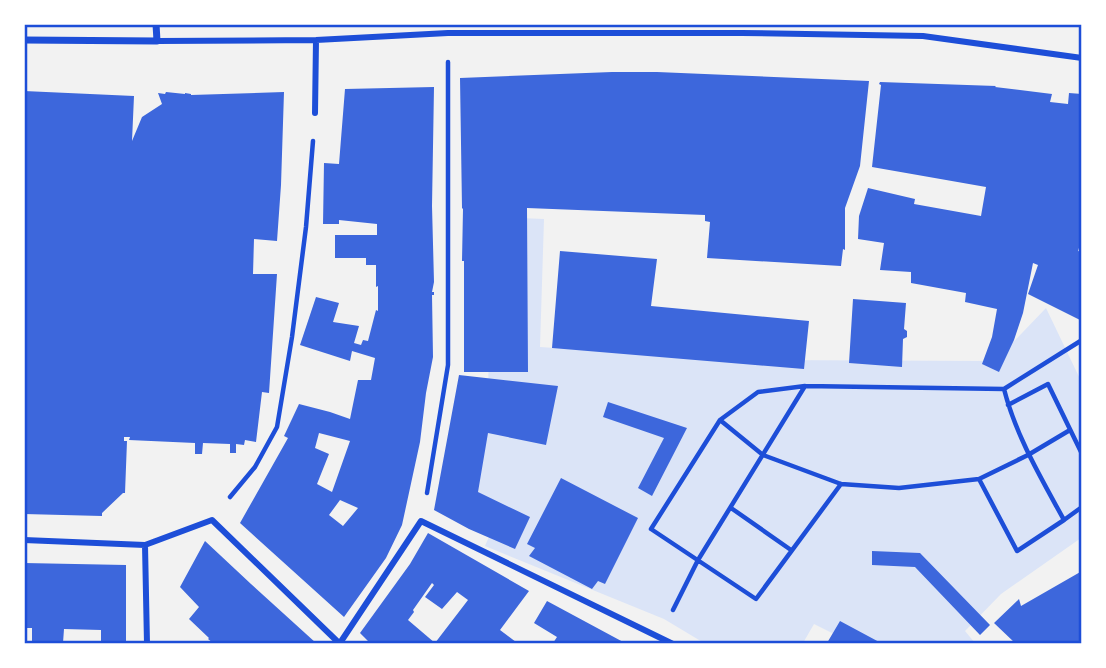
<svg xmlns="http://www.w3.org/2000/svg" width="1106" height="668" viewBox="0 0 1106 668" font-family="Roboto,sans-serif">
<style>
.green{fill:#dbe4f7}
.building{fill:#3d67dc;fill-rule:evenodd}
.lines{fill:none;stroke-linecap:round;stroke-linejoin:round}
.path{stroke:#1d4ed8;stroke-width:4.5}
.pedestrian{stroke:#1d4ed8;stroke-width:6}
.minor{stroke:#1d4ed8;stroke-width:7}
.neatline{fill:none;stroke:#1d4ed8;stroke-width:2.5}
</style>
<rect width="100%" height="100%" fill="#f2f2f2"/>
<path class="green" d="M492,217L544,219L540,347L729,360L995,361L1046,308L1081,381V538L1001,594L965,631L975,643H852L814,624L803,643H704L664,619L485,546L498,516L457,492L488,392Z"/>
<path class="building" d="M612,72H657L869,81L860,166L845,208V250L843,249L841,266L707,258L710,222L705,221V215L527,208L528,372H464V261H462L463,209L462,208L460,78Z
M880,82L996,86L995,87L1052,94L1050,102L1068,104L1069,93L1082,94V238L1078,251L1082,252V321L1028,294L1038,265L1033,263L1023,313L1014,340L999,372L982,364L992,337L997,309L965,302L966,293L911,283V272L880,270L884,243L858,239L859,216L868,188L915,199L914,204L981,216L986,187L872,167L881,85L879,84Z
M434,87L432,206L434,282L432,292H434V295H432L433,357L426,393L420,442L402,525L386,558L344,617L240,523L288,438L284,436L299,404L330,412L350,419L358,380H371L375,358L352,351L350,361L300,345L316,297L339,303L333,322L359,326L354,343L361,345L363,340L368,341L376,310L378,311V286L376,287V265H366V258H335V235H377V224L339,220V224H323L324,163L339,164L345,89ZM319,433L350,441L332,492L317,484L329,454L315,448ZM340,500L358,508L343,526L329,515Z
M24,91L134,96L132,141L142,117L162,104L158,93L165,94L166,92L185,94V93L191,94V95L284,92L281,185L277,241L254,239L253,274H277L269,393L262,392L256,442L245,440L244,445L236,444V453H230V444L203,443L202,454H195V443L129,440L130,437H124V441H127L125,493H123L102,513V516L24,514Z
M560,251L657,259L651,306L809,321L804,369L552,348Z
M853,299L906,303L904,329L907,331V337L903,339L902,367L849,363Z
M459,375L558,386L546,445L488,433L478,492L530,517L515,549L469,529L434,510Z
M608,402L687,428L652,496L638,488L664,438L603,417Z
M561,478L638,518L605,584L598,581L592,589L529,556L535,548L527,544Z
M428,533L529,591L500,630L516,642L514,643H370L360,633L410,564ZM432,583L434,585L425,597L442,609L457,592L468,600L435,643L408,620L414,612L413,610Z
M205,541L251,584L316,643H213L208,639L209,638L189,619L199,607L180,587Z
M872,551L920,553L990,625L980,635L915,567L872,565Z
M24,563L126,565V643H101V630L64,629L63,643H32V628H24Z
M1082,571V643H1015L994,623L1019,599L1021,606Z
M547,601L625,643H553L557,637L534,623Z
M840,621L881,643H827Z"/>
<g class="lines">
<path class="path" d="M805,386L758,392L720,420L763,455L841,484L899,488L979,479
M1004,389C1016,436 1041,478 1064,520L1017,551L979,479L1028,455L1070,430
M1008,405L1048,384L1082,454
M720,420L651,529L756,599L841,484
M427,493L448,365V62
M230,497L255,467L277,427L292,337L306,227L313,141
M731,508L791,550
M1064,520L1082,507
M673,610L698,560L805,386L1004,389L1082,340"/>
<path class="pedestrian" d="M157,41L316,40L448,33H742L923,36L1082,58
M315,113L316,40
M24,540L145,545L212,520L340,644
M145,545L147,644
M340,643L421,521L673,644"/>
<path class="minor" d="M24,40L157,41L156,24"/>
</g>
<rect width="1106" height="668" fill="none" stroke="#ffffff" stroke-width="52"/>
<rect x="26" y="26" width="1054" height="616" class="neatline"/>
</svg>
